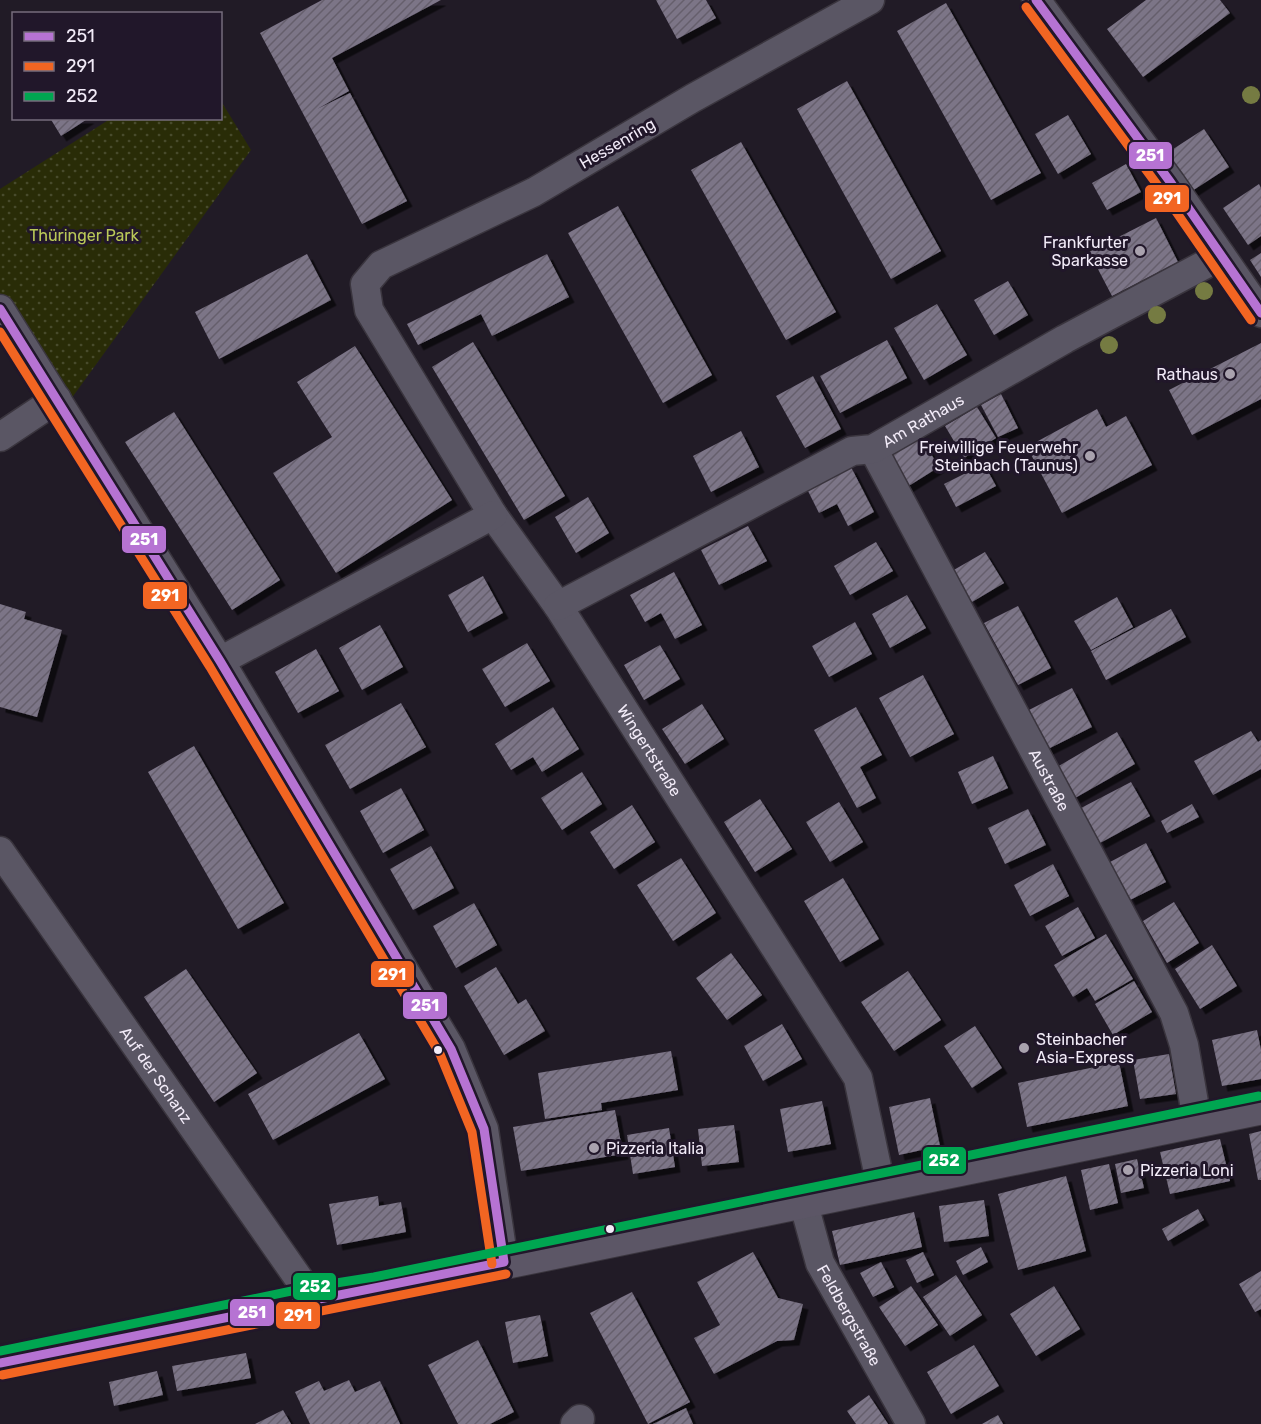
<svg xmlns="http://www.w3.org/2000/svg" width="1261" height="1424" viewBox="0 0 1261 1424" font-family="Rubik,sans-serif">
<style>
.park{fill:url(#park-dots)}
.building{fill:url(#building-hatch);filter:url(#shadow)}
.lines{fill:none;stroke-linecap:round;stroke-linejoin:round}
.minor-casing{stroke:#3a353e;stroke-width:31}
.major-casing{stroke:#3a353e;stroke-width:35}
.minor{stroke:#5a5664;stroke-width:28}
.major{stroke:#5c5666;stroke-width:33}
.bus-1-casing{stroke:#21172a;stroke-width:14}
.bus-2-casing{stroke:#21172a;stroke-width:14}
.bus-3-casing{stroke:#21172a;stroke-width:14}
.bus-1{stroke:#b673d3;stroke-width:9}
.bus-2{stroke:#f26522;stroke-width:9}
.bus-3{stroke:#00a651;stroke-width:9}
.tree{fill:#757b42}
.poi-dot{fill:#a9a2ae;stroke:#21172a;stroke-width:2}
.bus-dot{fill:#f2ebf8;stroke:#21172a;stroke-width:2}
.labels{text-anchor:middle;stroke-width:6;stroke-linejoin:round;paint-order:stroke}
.street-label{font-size:16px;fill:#f2ebf8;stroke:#21172a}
.park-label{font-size:16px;fill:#bac958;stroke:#21172a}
.poi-label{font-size:16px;fill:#f2ebf8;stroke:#21172a;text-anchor:end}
.line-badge{stroke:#21172a;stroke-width:2}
.badge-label{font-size:16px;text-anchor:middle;font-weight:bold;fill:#fff}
</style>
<defs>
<pattern id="park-dots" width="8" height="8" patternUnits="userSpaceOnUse" patternTransform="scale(1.5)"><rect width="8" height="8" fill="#292c07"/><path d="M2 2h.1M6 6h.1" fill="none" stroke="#484b2c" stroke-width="1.8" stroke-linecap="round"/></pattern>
<pattern id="building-hatch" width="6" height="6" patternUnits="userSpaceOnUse" patternTransform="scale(1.5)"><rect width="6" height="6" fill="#7c7487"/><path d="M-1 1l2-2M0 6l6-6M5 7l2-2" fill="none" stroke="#655f6c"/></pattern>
<filter id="shadow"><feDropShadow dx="5.5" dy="5.5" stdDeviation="0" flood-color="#0009"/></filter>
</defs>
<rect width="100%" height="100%" fill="#211b26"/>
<path class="park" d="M221,101L251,150L66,406L0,305V189L110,119L220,118Z"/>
<path class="building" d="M322,0H441L332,58L349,91L317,109L350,93L407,201L362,224L260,33Z
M656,0H706L716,18L677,39Z
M1146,0H1220L1230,13L1143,77L1107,29Z
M946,3L1041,173L991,200L897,31Z
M847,81L941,251L891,279L797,109Z
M1068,115L1091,154L1058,174L1035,134Z
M50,118H89L61,136Z
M1204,129L1229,167L1192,191L1167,153Z
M741,142L836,312L786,340L691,170Z
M1126,164L1141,192L1107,210L1092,183Z
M1259,184L1261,188V236L1248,245L1223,208Z
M618,206L712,375L663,403L568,233Z
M1156,218L1178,262L1112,296L1089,252Z
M1261,253V277L1250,260Z
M307,254L331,300L219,359L195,312Z
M547,254L569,297L492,336L481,314L418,345L407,324Z
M1008,281L1028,315L994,335L974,300Z
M937,304L967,355L924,380L894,328Z
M887,340L907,378L840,413L820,376Z
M473,342L565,496L524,520L432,367Z
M1261,343V399L1192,435L1169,390Z
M355,346L452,500L336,573L273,473L332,437L297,382Z
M813,376L841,429L805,448L776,396Z
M1001,394L1018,428L998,437L981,405Z
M977,407L996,438L964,458L945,426Z
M1097,409L1106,427L1126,416L1152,465L1062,513L1027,447Z
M174,412L280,580L232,610L125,442Z
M741,431L759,467L711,492L693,456Z
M920,436L939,467L907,487L888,456Z
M984,464L996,486L956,507L944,484Z
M851,467L874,512L848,526L837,504L819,513L807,489Z
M588,497L609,533L576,553L555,517Z
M748,526L767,561L719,585L701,550Z
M876,542L893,571L850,595L834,566Z
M985,552L1004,583L972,602L952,571Z
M674,572L702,625L675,639L661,613L645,622L630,595Z
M483,576L503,613L468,632L448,595Z
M907,595L926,628L890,648L872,614Z
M1117,597L1133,627L1091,650L1074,621Z
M0,604L26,612L24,619L62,630L37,717L0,707Z
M1018,606L1051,668L1018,685L984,623Z
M1171,609L1186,637L1106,680L1091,651Z
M855,622L872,654L829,677L812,646Z
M380,625L403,667L362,690L339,648Z
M527,643L550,681L505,707L482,669Z
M660,645L680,679L644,700L624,665Z
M316,649L339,691L298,713L275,672Z
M923,675L954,734L910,757L879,698Z
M1072,688L1092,727L1046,750L1027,711Z
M401,703L426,747L350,789L325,745Z
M702,704L724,739L685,764L662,729Z
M553,707L579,749L542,772L533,757L511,770L495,744Z
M856,707L882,755L860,767L876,798L857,808L814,730Z
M1251,731L1258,742L1261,740V769L1213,795L1194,761Z
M1117,732L1135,764L1075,798L1057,767Z
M194,746L284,903L238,929L148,772Z
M993,756L1008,788L972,804L958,772Z
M582,772L602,804L562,830L541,798Z
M1131,782L1150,816L1100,843L1081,808Z
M401,788L424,830L383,853L360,811Z
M760,799L792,849L755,872L724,822Z
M839,802L863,842L830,862L806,822Z
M1192,804L1199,817L1167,833L1161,821Z
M632,805L655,842L614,869L590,832Z
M1028,809L1046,845L1005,864L988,828Z
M1146,843L1166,882L1130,900L1110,862Z
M431,846L454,888L413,910L390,869Z
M681,858L716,913L673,941L637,885Z
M1053,864L1069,896L1030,916L1014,885Z
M843,878L879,939L840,962L804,901Z
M1174,902L1199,943L1167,963L1143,921Z
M474,903L497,945L456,968L433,926Z
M1078,907L1095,938L1062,956L1045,926Z
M1106,934L1133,979L1095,1001L1087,988L1073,997L1054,965Z
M1212,945L1237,986L1200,1009L1175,969Z
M731,953L762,995L727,1020L696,978Z
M496,967L518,1004L526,999L545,1031L504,1055L464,986Z
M186,969L257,1073L214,1102L144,997Z
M908,971L941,1020L894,1051L861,1002Z
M1134,981L1152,1012L1113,1035L1095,1004Z
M782,1024L802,1059L763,1081L744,1046Z
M975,1026L1002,1068L972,1088L944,1046Z
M1257,1030L1261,1050V1079L1222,1086L1212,1040Z
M359,1033L385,1079L273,1140L248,1094Z
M671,1051L678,1090L601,1103L602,1110L545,1119L538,1073Z
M1169,1054L1176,1094L1140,1099L1133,1060Z
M1119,1062L1128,1106L1027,1127L1018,1083Z
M930,1098L940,1146L899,1155L889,1107Z
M822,1101L831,1144L788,1152L780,1109Z
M615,1110L623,1154L521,1171L513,1127Z
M734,1125L739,1162L702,1166L698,1129Z
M669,1128L675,1167L633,1174L627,1135Z
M1261,1131V1180H1258L1249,1134Z
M1220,1139L1230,1181L1170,1194L1160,1152Z
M1137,1159L1144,1188L1121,1193L1115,1164Z
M1109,1164L1118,1203L1090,1210L1081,1170Z
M1066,1176L1086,1251L1018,1270L998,1194Z
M378,1196L379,1206L401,1202L406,1232L337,1245L329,1204Z
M984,1200L989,1236L944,1242L939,1206Z
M1198,1209L1204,1220L1168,1241L1162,1229Z
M914,1212L922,1247L840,1265L832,1231Z
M981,1247L988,1262L963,1275L956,1261Z
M753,1252L778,1298L803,1304L794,1340L777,1341L714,1374L694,1338L720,1325L697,1282Z
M923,1252L934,1275L917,1283L906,1260Z
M881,1262L894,1287L873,1297L860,1273Z
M1261,1271V1309L1255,1312L1239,1284Z
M956,1275L982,1315L950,1336L923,1297Z
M911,1286L938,1325L905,1346L879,1307Z
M1054,1286L1080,1329L1036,1356L1010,1314Z
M632,1292L690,1402L648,1424L590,1313Z
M540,1315L548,1356L513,1363L505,1322Z
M478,1340L514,1412L490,1424H458L428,1365Z
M974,1345L999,1386L951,1414L927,1372Z
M246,1353L251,1378L177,1391L172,1366Z
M157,1371L163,1395L114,1406L109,1382Z
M349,1380L355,1392L380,1381L400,1424H310L295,1392L319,1381L324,1391Z
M869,1395L888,1424H856L847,1411Z
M686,1408L693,1424H653Z
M283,1410L291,1424H255Z
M998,1415L1003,1424H982Z"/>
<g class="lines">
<defs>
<g id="minor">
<path id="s1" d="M870,0L693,98L534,192L381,265L365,284L369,310L493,515L558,606L858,1078L881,1186"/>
<path d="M1036,0L1171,183L1261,313"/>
<path d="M0,309L220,661L451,1049L484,1129L504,1262"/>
<path d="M0,437L57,399"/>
<path id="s2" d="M873,449L1174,1013L1184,1045L1197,1120"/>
<path id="s3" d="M558,606L852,451L873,449L1065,339L1221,256"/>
<path d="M220,661L493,515"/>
<path id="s4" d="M0,851L313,1299"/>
<path id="s5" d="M803,1201L820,1263L911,1424"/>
<path d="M575,1424L580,1419"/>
</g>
<path id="major" d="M0,1363L313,1299L376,1289L1261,1108"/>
</defs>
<use href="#minor" class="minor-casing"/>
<use href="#major" class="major-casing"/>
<use href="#minor" class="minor"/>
<use href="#major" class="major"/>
<defs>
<path id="bus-1" d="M1036,0L1171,183L1261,313
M0,309L220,661L451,1049L484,1129L504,1262
M0,1363L504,1262"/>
<path id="bus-2" d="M1026,7L1161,190L1251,320
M0,332L210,667L440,1054L472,1132L492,1264
M2,1375L506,1274"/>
<path id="bus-3" d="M0,1351L311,1287L374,1277L1259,1096"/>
</defs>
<use href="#bus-1" class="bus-1-casing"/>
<use href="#bus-2" class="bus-2-casing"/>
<use href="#bus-3" class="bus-3-casing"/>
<use href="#bus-1" class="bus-1"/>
<use href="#bus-2" class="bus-2"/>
<use href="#bus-3" class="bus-3"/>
</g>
<g class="tree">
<circle cx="1251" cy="95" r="9"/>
<circle cx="1204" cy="291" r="9"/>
<circle cx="1157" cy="315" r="9"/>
<circle cx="1109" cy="345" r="9"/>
</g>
<g class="poi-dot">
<circle cx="1140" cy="251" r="6"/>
<circle cx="1230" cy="374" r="6"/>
<circle cx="1090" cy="456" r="6"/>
<circle cx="1024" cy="1048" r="6"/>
<circle cx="594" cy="1148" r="6"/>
<circle cx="1128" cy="1170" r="6"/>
</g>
<g class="bus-dot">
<circle cx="438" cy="1050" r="5"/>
<circle cx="610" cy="1229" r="5"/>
</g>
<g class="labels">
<g class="street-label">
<text transform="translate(617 143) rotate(-30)" y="6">Hessenring</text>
<text dy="6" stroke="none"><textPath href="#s3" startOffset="411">Am Rathaus</textPath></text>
<text dy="6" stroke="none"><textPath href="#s1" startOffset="1130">Wingertstraße</textPath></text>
<text dy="6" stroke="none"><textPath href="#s2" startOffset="375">Austraße</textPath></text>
<text dy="6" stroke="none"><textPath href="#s4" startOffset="273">Auf der Schanz</textPath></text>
<text dy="6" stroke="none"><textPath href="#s5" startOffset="124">Feldbergstraße</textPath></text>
</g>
<g class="park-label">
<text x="84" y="241">Thüringer Park</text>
</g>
<g class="poi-label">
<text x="1128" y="248">Frankfurter<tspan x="1128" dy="18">Sparkasse</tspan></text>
<text x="1218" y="380">Rathaus</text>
<text x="1078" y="453">Freiwillige Feuerwehr<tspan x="1078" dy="18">Steinbach (Taunus)</tspan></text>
<text x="1036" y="1045" text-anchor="start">Steinbacher<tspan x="1036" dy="18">Asia-Express</tspan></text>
<text x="606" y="1154" text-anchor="start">Pizzeria Italia</text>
<text x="1140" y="1176" text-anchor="start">Pizzeria Loni</text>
</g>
</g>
<g class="line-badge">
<rect x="1128" y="141" width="45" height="29" rx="6" fill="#b673d3"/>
<rect x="1144" y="184" width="46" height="29" rx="6" fill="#f26522"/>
<rect x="121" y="525" width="46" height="29" rx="6" fill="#b673d3"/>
<rect x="142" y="581" width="46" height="29" rx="6" fill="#f26522"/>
<rect x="370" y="960" width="45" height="28" rx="6" fill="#f26522"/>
<rect x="402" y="991" width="46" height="29" rx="6" fill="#b673d3"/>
<rect x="922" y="1146" width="45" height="29" rx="6" fill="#00a651"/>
<rect x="292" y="1272" width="45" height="29" rx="6" fill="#00a651"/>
<rect x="229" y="1298" width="46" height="29" rx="6" fill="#b673d3"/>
<rect x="275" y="1301" width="46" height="29" rx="6" fill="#f26522"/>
</g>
<g class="badge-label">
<text x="1150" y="161">251</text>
<text x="1167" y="204">291</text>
<text x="144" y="545">251</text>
<text x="165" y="601">291</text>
<text x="392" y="980">291</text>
<text x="425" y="1011">251</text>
<text x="944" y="1166">252</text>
<text x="315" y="1292">252</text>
<text x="252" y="1318">251</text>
<text x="298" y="1321">291</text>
</g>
<rect x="12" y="12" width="210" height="108" fill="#21172a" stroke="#756c7c" stroke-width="1.5"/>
<rect x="24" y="32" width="30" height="9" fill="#b673d3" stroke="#756c7c" stroke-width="1.5"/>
<text x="66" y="42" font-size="18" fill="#f2ebf8">251</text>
<rect x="24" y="62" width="30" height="9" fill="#f26522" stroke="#756c7c" stroke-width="1.5"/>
<text x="66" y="72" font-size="18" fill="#f2ebf8">291</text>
<rect x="24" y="92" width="30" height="9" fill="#00a651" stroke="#756c7c" stroke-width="1.5"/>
<text x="66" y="102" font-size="18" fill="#f2ebf8">252</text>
</svg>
